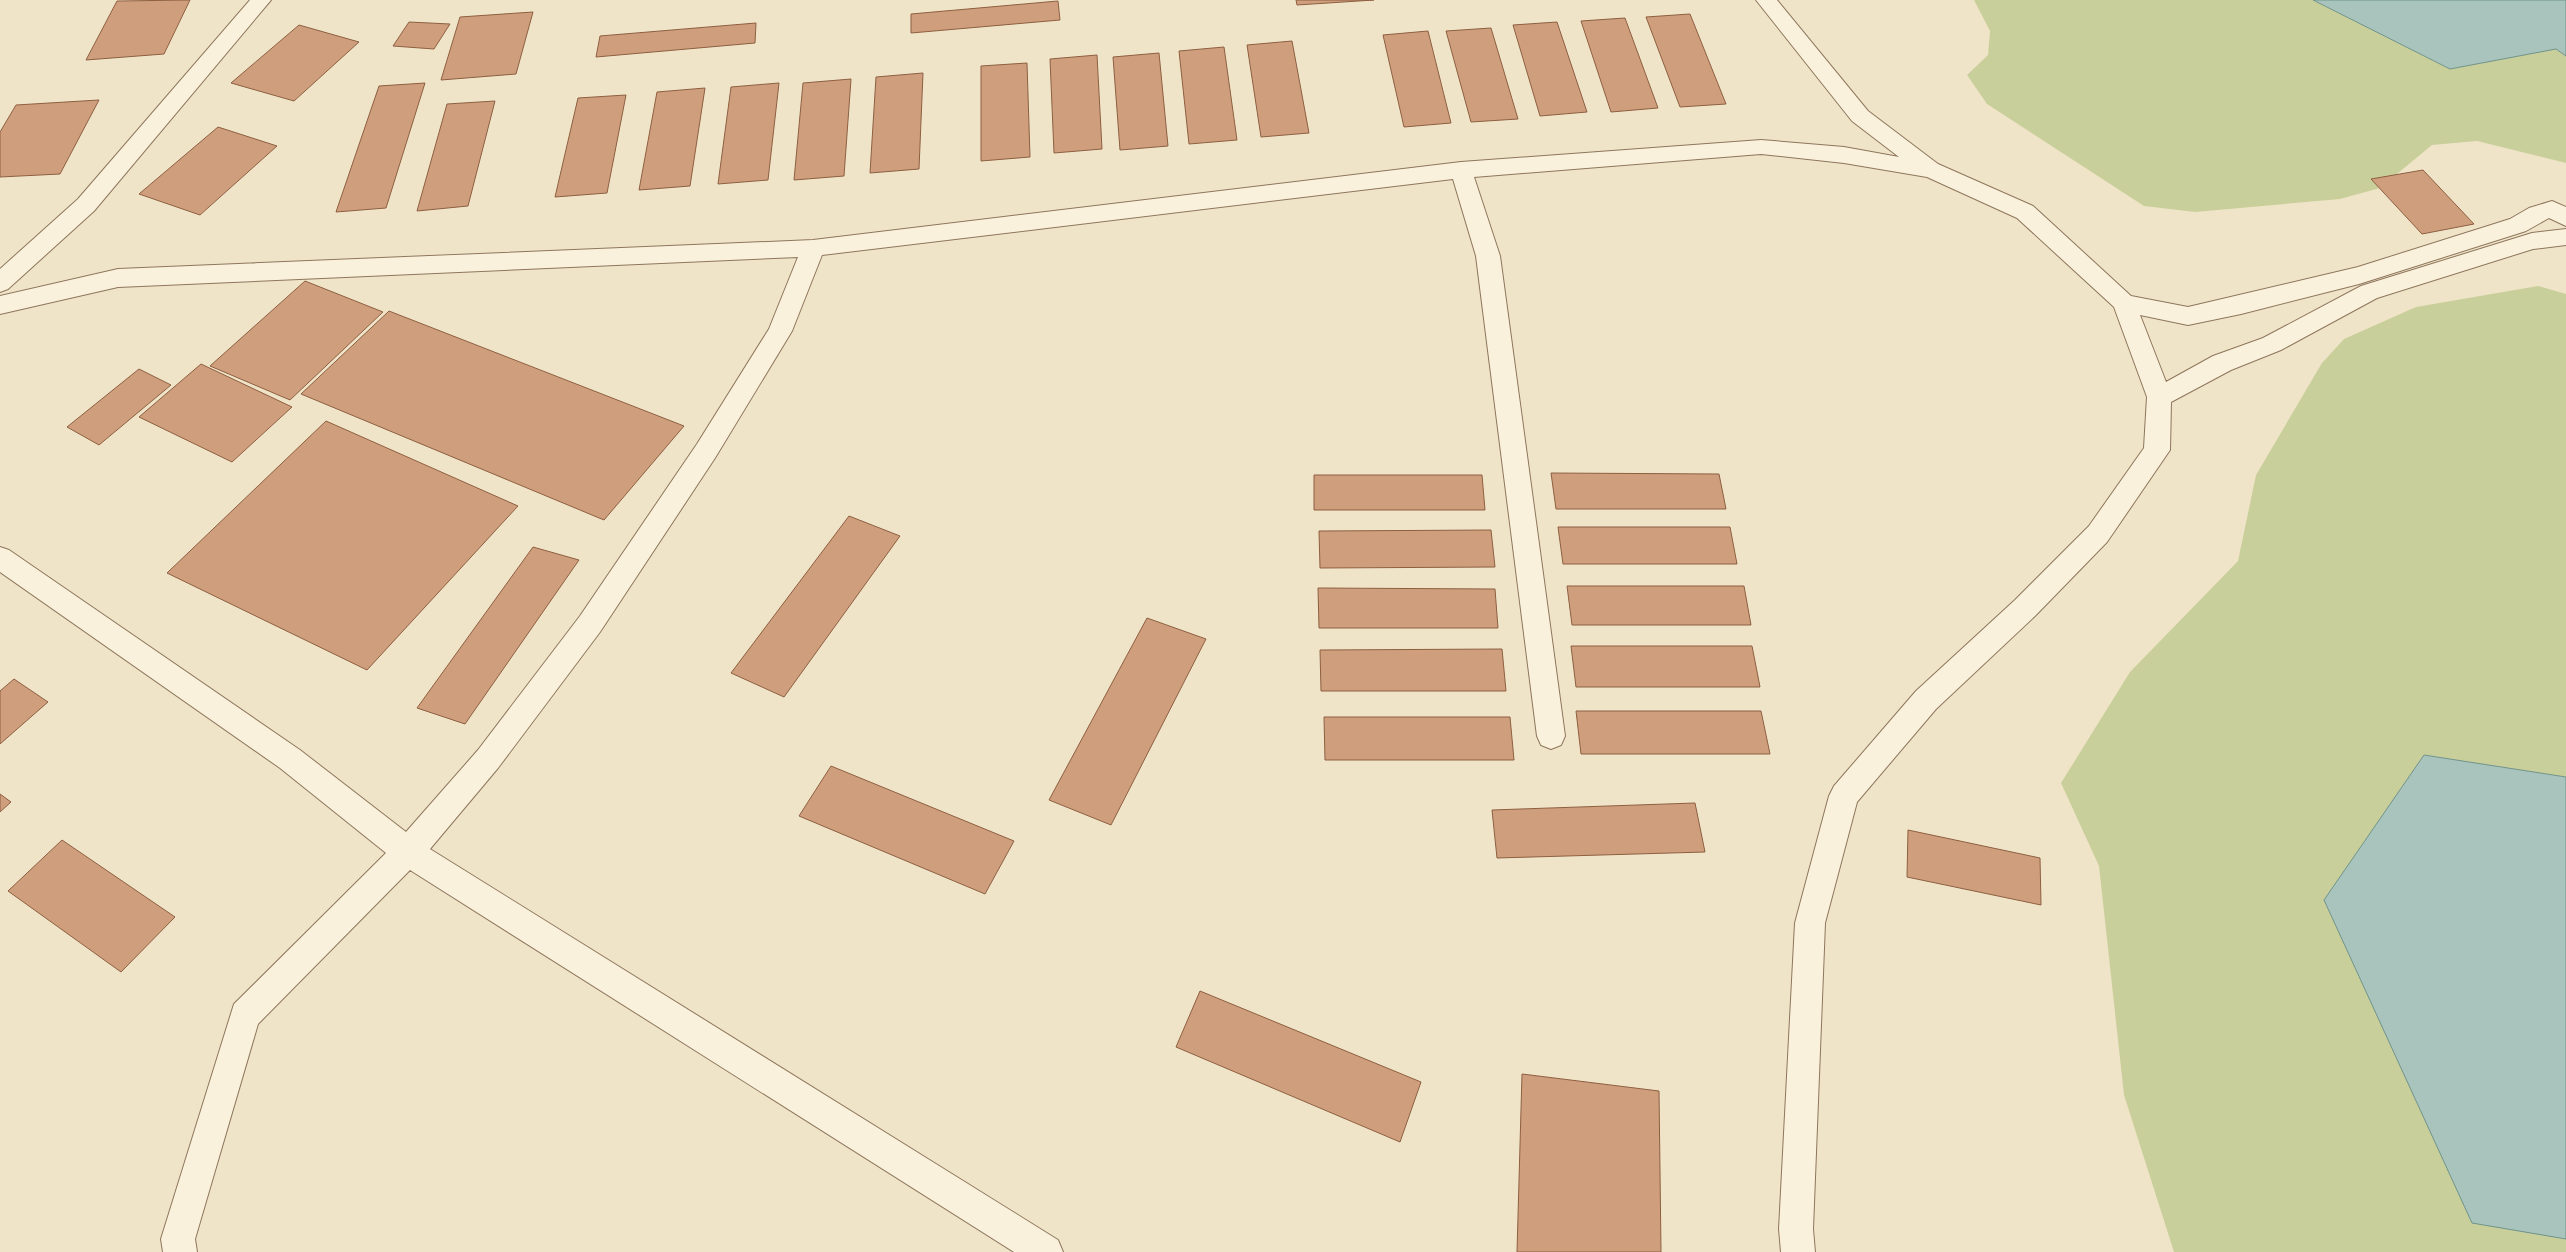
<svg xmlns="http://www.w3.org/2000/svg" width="2566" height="1252" viewBox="0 0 2566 1252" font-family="Spectral,serif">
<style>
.green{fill:#c9cf9b}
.water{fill:#a9c4bc;stroke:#6f938a}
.building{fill:#cf9f7d;stroke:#8d5f41}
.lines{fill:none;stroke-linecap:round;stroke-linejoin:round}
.minor-casing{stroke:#8d765c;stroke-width:2}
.minor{fill:#faf1dc;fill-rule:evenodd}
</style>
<rect width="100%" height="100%" fill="#f0e4c8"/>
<path class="green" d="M1974,0H2313L2450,69L2556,49L2566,56V163L2477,141L2432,145L2380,188L2340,199L2195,212L2144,206L1987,104L1967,75L1988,55L1990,31Z
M2538,286L2566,294V777L2424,755L2472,1222L2566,1239V1252H2174L2124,1095L2099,866L2061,783L2130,672L2238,561L2256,475L2322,363L2344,339L2416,307Z"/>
<path class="water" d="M2313,0H2566V56L2556,49L2450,69Z
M2424,755L2566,777V1239L2472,1223L2324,900Z"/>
<path class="building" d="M190,0L164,54L86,60L117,1Z
M1296,0H1374L1297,5Z
M1058,1L1060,20L911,33V14Z
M533,12L516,74L441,80L460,17Z
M1690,14L1726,104L1680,107L1646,17Z
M1625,18L1658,108L1611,112L1581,21Z
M409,22L450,24L434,49L393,46Z
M1557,22L1587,112L1540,116L1513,25Z
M756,23L755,43L596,57L600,36Z
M299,25L359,42L294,101L231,83Z
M1491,28L1518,119L1471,122L1446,31Z
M1428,31L1451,123L1404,127L1383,35Z
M1292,41L1309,133L1261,137L1247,45Z
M1224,47L1237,140L1189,144L1179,51Z
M1159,53L1168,146L1120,150L1113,57Z
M1097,55L1102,149L1054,153L1050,59Z
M1027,63L1030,157L981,161V66Z
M923,73L919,169L870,173L876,77Z
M851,79L844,176L794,180L803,83Z
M425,83L386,208L336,212L379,86Z
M779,83L768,180L718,184L731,87Z
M705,88L690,186L639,190L657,92Z
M626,95L607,193L555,197L578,98Z
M99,100L60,174L0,177V132L16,105Z
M495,101L468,206L417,211L447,104Z
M218,127L277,146L200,215L139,194Z
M2423,170L2474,224L2422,234L2371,179Z
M305,281L383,312L290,400L210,366Z
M389,311L684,426L604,520L301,394Z
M201,364L292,407L232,462L139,417Z
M139,369L171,385L99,445L67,427Z
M326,421L518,506L367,670L167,573Z
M1551,473L1719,474L1726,509H1556Z
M1314,475H1482L1485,510H1314Z
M849,516L900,536L784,697L731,673Z
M1558,527H1730L1737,564H1563Z
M1491,530L1495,567L1320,568L1319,531Z
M533,547L579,560L465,724L417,708Z
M1567,586H1744L1751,625H1572Z
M1318,588L1495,589L1498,628H1319Z
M1147,618L1206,639L1111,825L1049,800Z
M1571,646H1752L1760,687H1576Z
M1502,649L1506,691H1321L1320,650Z
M14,679L48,702L0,744V691Z
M1576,711H1761L1770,754H1581Z
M1324,717H1510L1514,760H1325Z
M831,766L1014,841L985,894L799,816Z
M0,794L11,802L0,812Z
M1695,803L1705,852L1497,858L1492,810Z
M1908,830L2040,858L2041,905L1907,877Z
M62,840L175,917L121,972L8,891Z
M1200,991L1421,1082L1400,1142L1176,1047Z
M1522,1074L1659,1091L1661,1252H1517Z"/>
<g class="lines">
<defs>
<path id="minor" d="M250,0H271L94,211L8,289L0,292V269L78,199Z
M1756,0H1777L1868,111L1938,164L2033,206L2131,296L2188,307L2358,267L2510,219L2529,208L2552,201L2566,207V226L2549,218L2526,231L2359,284L2241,314L2188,325L2140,315L2166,382L2213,356L2263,338L2361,286L2532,233L2566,229V245L2533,249L2377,298L2281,350L2231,370L2171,402L2170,450L2107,542L2035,616L1936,709L1857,802L1825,923L1813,1229L1815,1252H1781L1779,1229L1795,923L1829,796L1834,786L1916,691L2015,600L2089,526L2144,448L2147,397L2114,307L2017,218L1927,177L1844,163L1761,154L1474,177L1500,256L1565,736L1561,745L1551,749L1541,745L1537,736L1476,256L1453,179L822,255L792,331L715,458L600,632L498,768L430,849L1058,1240L1063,1252H1014L410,870L258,1024L195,1239L197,1252H163L161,1239L234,1004L386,853L280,768L0,572V547L9,550L300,750L406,832L478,750L580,616L697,444L769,329L798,257L118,287L0,314V296L118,269L813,240L1461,162L1761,140L1844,147L1899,157L1852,121Z"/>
</defs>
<use href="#minor" class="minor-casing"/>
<use href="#minor" class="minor"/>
</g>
</svg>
